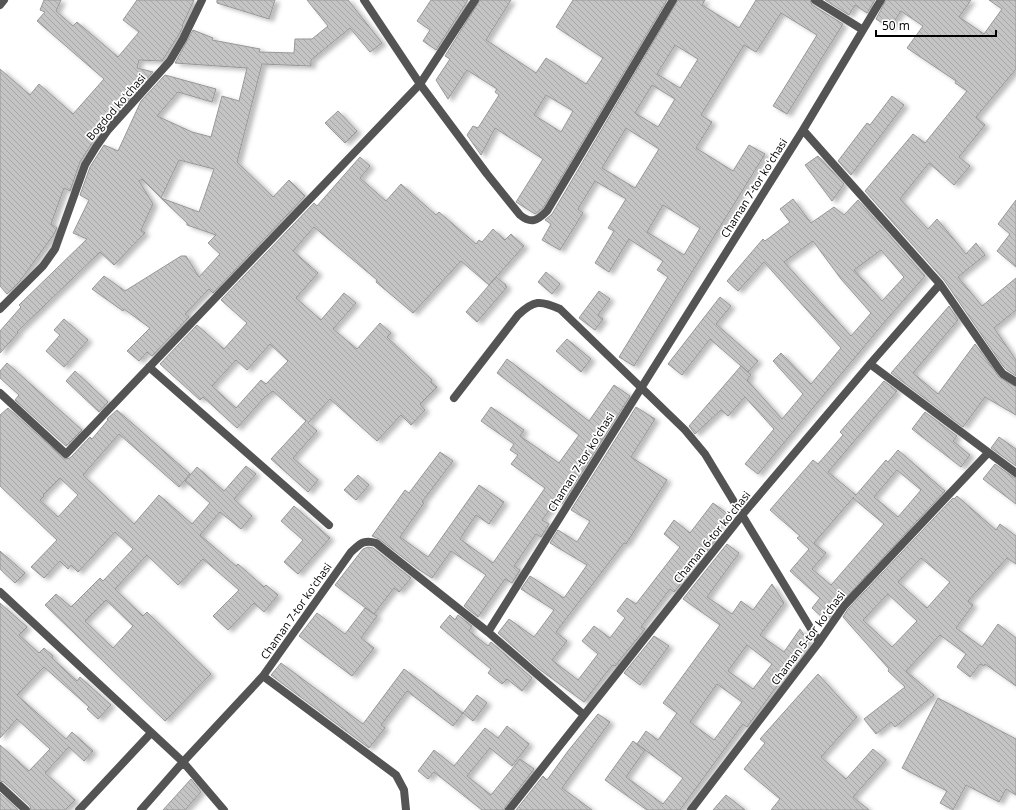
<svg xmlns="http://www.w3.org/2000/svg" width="1016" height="810" viewBox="0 0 1016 810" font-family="'Open Sans',sans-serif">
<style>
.building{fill:url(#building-back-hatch);stroke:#989898;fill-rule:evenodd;filter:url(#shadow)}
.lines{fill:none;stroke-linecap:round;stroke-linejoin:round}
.street{stroke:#545454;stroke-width:8}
.labels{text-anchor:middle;stroke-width:3.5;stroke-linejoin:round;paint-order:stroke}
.street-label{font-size:11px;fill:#000;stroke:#fff}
</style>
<defs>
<pattern id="building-back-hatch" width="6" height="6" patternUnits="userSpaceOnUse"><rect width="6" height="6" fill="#c4c4c4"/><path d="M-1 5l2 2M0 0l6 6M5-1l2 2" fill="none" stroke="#a7a7a7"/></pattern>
<filter id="shadow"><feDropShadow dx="4.5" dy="2.5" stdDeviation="2" flood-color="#0004"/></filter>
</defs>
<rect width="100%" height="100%" fill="#fff"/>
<path class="building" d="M44,0H61L56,11L73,26L77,22L118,57L139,32L123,20L137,0H194L182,26L183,27L178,36L162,61L139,60L137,68L153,72L91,138L94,140L80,162L70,191L64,188L51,224L57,228L54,234L20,281L7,294L0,286V69L30,95L39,84L73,114L104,79L37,21L45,12L40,10Z
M217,0H275L269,19L217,3Z
M307,0H348L382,43L370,52L350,28L311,60V66L262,64L237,162L273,197L289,180L305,196L213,293L209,289L185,314L189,317L152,356L147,352L139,361L127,351L150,328L124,309L123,311L92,289L104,276L125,291L181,256H186L199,277L220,254L208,243L216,235L187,225V223L161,198L199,212L214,169L179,160L161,198L142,179L139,181L153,204L141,230L145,233L114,265L100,252L17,332L18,333L0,353V331L21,307L19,305L87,239L73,233L89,200L80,195L90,167L104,145L118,151L141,101L165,75L216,89L212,102L178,92L157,116L192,132L211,137L222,96L239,101L247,68L175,63L193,30L213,38L212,40L260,49L259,52L294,53L295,39H312L328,26Z
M431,0H468L436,50L423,41L430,30L417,21Z
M480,0H511L486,40L536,73L546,58L586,84L603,58L556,27L573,0H667L543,208L535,214L516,202L543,159L495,128L481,155L467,135L473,126L478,128L499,95L495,92L497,89L467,70L448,99L436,80L450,59L445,56ZM546,95L573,111L561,132L534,115Z
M678,0H705L702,5L739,28L756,0H810L812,5L843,24L787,114L773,106L817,35L781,13L756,52L744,45L701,115L712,122L696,148L733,171L749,145L765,154L634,366L619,357L668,277L657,270L663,261L629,239L609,272L595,263L614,231L608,228L626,199L595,181L578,209L583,213L560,250L542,240L551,224L545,220L552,214ZM675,45L698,59L680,88L657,74ZM652,85L675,99L658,127L635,113ZM626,128L659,149L635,188L602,168ZM663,205L700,228L684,255L647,232Z
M825,0H875L867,13L855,5L849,15Z
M886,0H971L959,17L984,34L1002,9L989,0H1016V69L976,117L985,125L959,157L970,166L954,185L929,163L900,199L928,229L937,219L966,254L976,243L985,255L958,277L982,306L1016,278V310L994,328L1016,360V376L1007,370L1003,366L944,280L865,191L913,134L925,143L967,91L955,83L956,81L907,48L923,26L901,11L890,28L876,19Z
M892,96L904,105L851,175L838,161L867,123L870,125Z
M338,111L357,131L345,143L325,123Z
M818,156L844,184L832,201L805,165Z
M360,157L370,166L360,178L386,201L401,184L436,215L439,212L476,244L479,240L482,242L493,229L505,240L511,234L524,246L489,285L461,261L413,313L376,282L377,280L314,227L293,251L318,273L296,298L321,320L344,293L356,303L333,329L357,349L380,323L391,333L387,337L432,380L431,382L437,387L420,404L425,410L411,425L401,415L377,441L330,399L308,423L317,431L293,458L318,480L308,492L271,459L306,421L273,391L264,398L237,428L203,397L200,400L160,364L197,325L224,349L247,323L221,300L314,203L317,206ZM270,344L288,361L266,384L261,380L236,408L212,386L236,360L247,370Z
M793,199L811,223L834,207L844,215L858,200L925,276L882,325L758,474L745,464L774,429L745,397L728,416L721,410L695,434L689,426L741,366L751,375L747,380L782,419L803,394L773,361L781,353L811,384L841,348L764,262L738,291L727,281L763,239L765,241L790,222L780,209ZM813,241L841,279L871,313L851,336L784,262ZM881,250L904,277L882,301L854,270Z
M1016,200V267L997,251L1010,234L998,224Z
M546,272L560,284L552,294L538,282Z
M496,277L506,285L505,286L507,287L477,322L466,312Z
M599,291L610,299L598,315L603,319L595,330L579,318Z
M720,297L731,306L716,324L758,361L748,372L710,339L682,375L668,364Z
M949,306L958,320L913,373L938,394L975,344L999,377L1016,387V415L985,397L963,427L891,373Z
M64,319L88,340L64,367L46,351L60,335L54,330Z
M567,339L591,359L581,372L556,351Z
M507,359L589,421L614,385L630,396L562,504L557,500L542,520L549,524L541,537L536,534L514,566L520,570L512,583L505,579L478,617L464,606L486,575L451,551L432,578L418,569L379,539L372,536L405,490L409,493L440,452L453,461L422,502L424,503L400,537L428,557L479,485L504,502L489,524L476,515L460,539L493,563L545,488L511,464L518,455L510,450L514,444L481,421L491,407L524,430L520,436L559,463L579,435L497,373Z
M7,363L82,430L66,446L15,400L19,395L0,378V371Z
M75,371L108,402L99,412L66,381Z
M884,381L897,391L828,472L856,495L886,460L888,462L898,450L945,491L825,620L812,608L820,598L790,571L809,549L797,538L800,536L770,510L813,460L818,464L843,435L840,432ZM897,470L921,490L898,517L874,497ZM854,497L853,498L884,524L831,585L812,569L826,553L814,543Z
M636,407L655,419L631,457L667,480L626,544L624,543L556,632L567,641L552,660L578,680L598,654L582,641L594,626L610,638L625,618L617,611L627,598L636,604L680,547L664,534L674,520L690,533L713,503L728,514L713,533L718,537L674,592L670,589L641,627L645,629L615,666L613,665L606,673L584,702L539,669L498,633L509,619L534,637L554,610L521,589L530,576L564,598L587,565L550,543L558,530L577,542L590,521L571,510Z
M8,408L65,459L70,458L90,437L92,439L108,420L107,419L117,410L190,474L179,487L119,434L83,475L134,524L159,495L192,524L210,503L185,481L197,467L224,491L246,466L256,474L234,499L252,516L241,529L220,512L200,535L236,566L238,564L264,587L266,585L278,595L264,612L254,603L228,630L213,616L239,590L203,559L178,585L147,555L115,589L143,616L147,612L211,674L165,721L45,605L56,594L71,607L100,578L103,581L133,549L115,532L78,572L71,565L68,569L60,561L44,578L31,567L57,540L0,486V415ZM60,478L78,495L58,517L40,500L44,496L43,495ZM106,600L133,626L113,648L85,621Z
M925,412L957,436L953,441L970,455L961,467L912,429Z
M999,437L1016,449V466L991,448Z
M995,464L1013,477L1016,478V504L983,479Z
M358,475L369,485L356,500L344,490Z
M957,496L996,530L1000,524L1016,536V564L1007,558L968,601L973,605L956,628L982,647L998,624L1016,638V686L985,664L984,666L980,664L970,677L957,667L966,654L940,635L906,671L934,695L895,727L891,722L876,734L864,719L905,687L888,671L889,669L843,617L848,609L953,498L954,499ZM921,558L950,582L927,608L898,582ZM888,594L917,621L892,647L863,620Z
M294,506L330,538L298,574L284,562L303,540L281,521Z
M727,544L739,553L707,597L732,614L741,601L753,610L772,584L784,603L760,635L784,652L800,629L809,642L747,727L743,724L680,810H647L605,780L633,741L645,750L626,777L663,804L683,778L637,744L646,731L658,740L677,713L663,703L720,625L683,599ZM747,645L772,664L753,689L728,671ZM717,684L742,702L714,740L690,722Z
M368,547L373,548L411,578L399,592L394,588L374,614L335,585L363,549Z
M0,551L25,573L15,583L0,569Z
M0,603L27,627L19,635L39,653L44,648L53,656L52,658L77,681L80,677L111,705L98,719L87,709L89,707L44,667L17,695L66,739L72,732L93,751L84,761L69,747L45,773L75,800L65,810H31L30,806L4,782L0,781V745L29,771L50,749L17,719L0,738Z
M365,608L377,616L361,638L374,648L352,676L299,636L317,613L345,634Z
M450,615L455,620L458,615L472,626L469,631L488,646L491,642L532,678L522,691L507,679L502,684L488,673L491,669L440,627Z
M654,636L669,646L640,685L624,673Z
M281,663L363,724L404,669L463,713L453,726L407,691L381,725L385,728L369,748L271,675Z
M818,674L857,717L821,757L846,779L873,749L886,760L853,797L869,810H771L780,799L744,769L765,743L760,739Z
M477,695L487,703L473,721L463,713Z
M938,698L1016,739V795L1006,789L999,802L966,785L953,810L940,803L947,791L902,768Z
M598,714L610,722L562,788L592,810H516L543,776L547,780L568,751Z
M507,726L529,744L512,766L490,748L467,776L491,795L520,759L534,769L505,807L504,810H482L434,772L428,779L418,771L434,750L454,766L485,728L498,738Z
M191,779L201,792L185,810H163Z
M0,793L18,810H0Z
M726,795L745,810H713Z"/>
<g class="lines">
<path class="street" d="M364,0L420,84L487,174L520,215C531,224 537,221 547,211L673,0
M815,0L863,30L881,0
M0,5L4,0
M803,130L940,284L999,369L1003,374L1016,382
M0,309L43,266L55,249L85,165L96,147L108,130L170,61L183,39L202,0
M870,364L1016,473
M149,367L329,525
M0,393L66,454L420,84L475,0
M454,398L518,315C534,300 540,300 560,309L685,430L705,454L819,642
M0,592L183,762L263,676L351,552C360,544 364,539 376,543L488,632L803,130L863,30
M488,632L584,715
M263,676L396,775L404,790L406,810
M0,786L26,810
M79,810L151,733
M141,810L183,762L224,810
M509,810L743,514L870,364L940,284
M691,810L819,642L844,606L988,453"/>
</g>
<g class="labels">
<g class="street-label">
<text transform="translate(116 107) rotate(-49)" y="4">Bogdod koʻchasi</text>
<text transform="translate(754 188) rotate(-58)" y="4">Chaman 7-tor koʻchasi</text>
<text transform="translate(581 462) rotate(-58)" y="4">Chaman 7-tor koʻchasi</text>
<text transform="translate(712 537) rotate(-51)" y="4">Chaman 6-tor koʻchasi</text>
<text transform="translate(296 611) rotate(-55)" y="4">Chaman 7-tor koʻchasi</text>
<text transform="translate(808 638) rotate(-53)" y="4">Chaman 5-tor koʻchasi</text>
</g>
</g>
<path d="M876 30v6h120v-6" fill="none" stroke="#000000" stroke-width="2"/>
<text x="882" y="30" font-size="12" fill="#000000" stroke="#ffffff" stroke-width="3" paint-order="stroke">50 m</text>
</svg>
